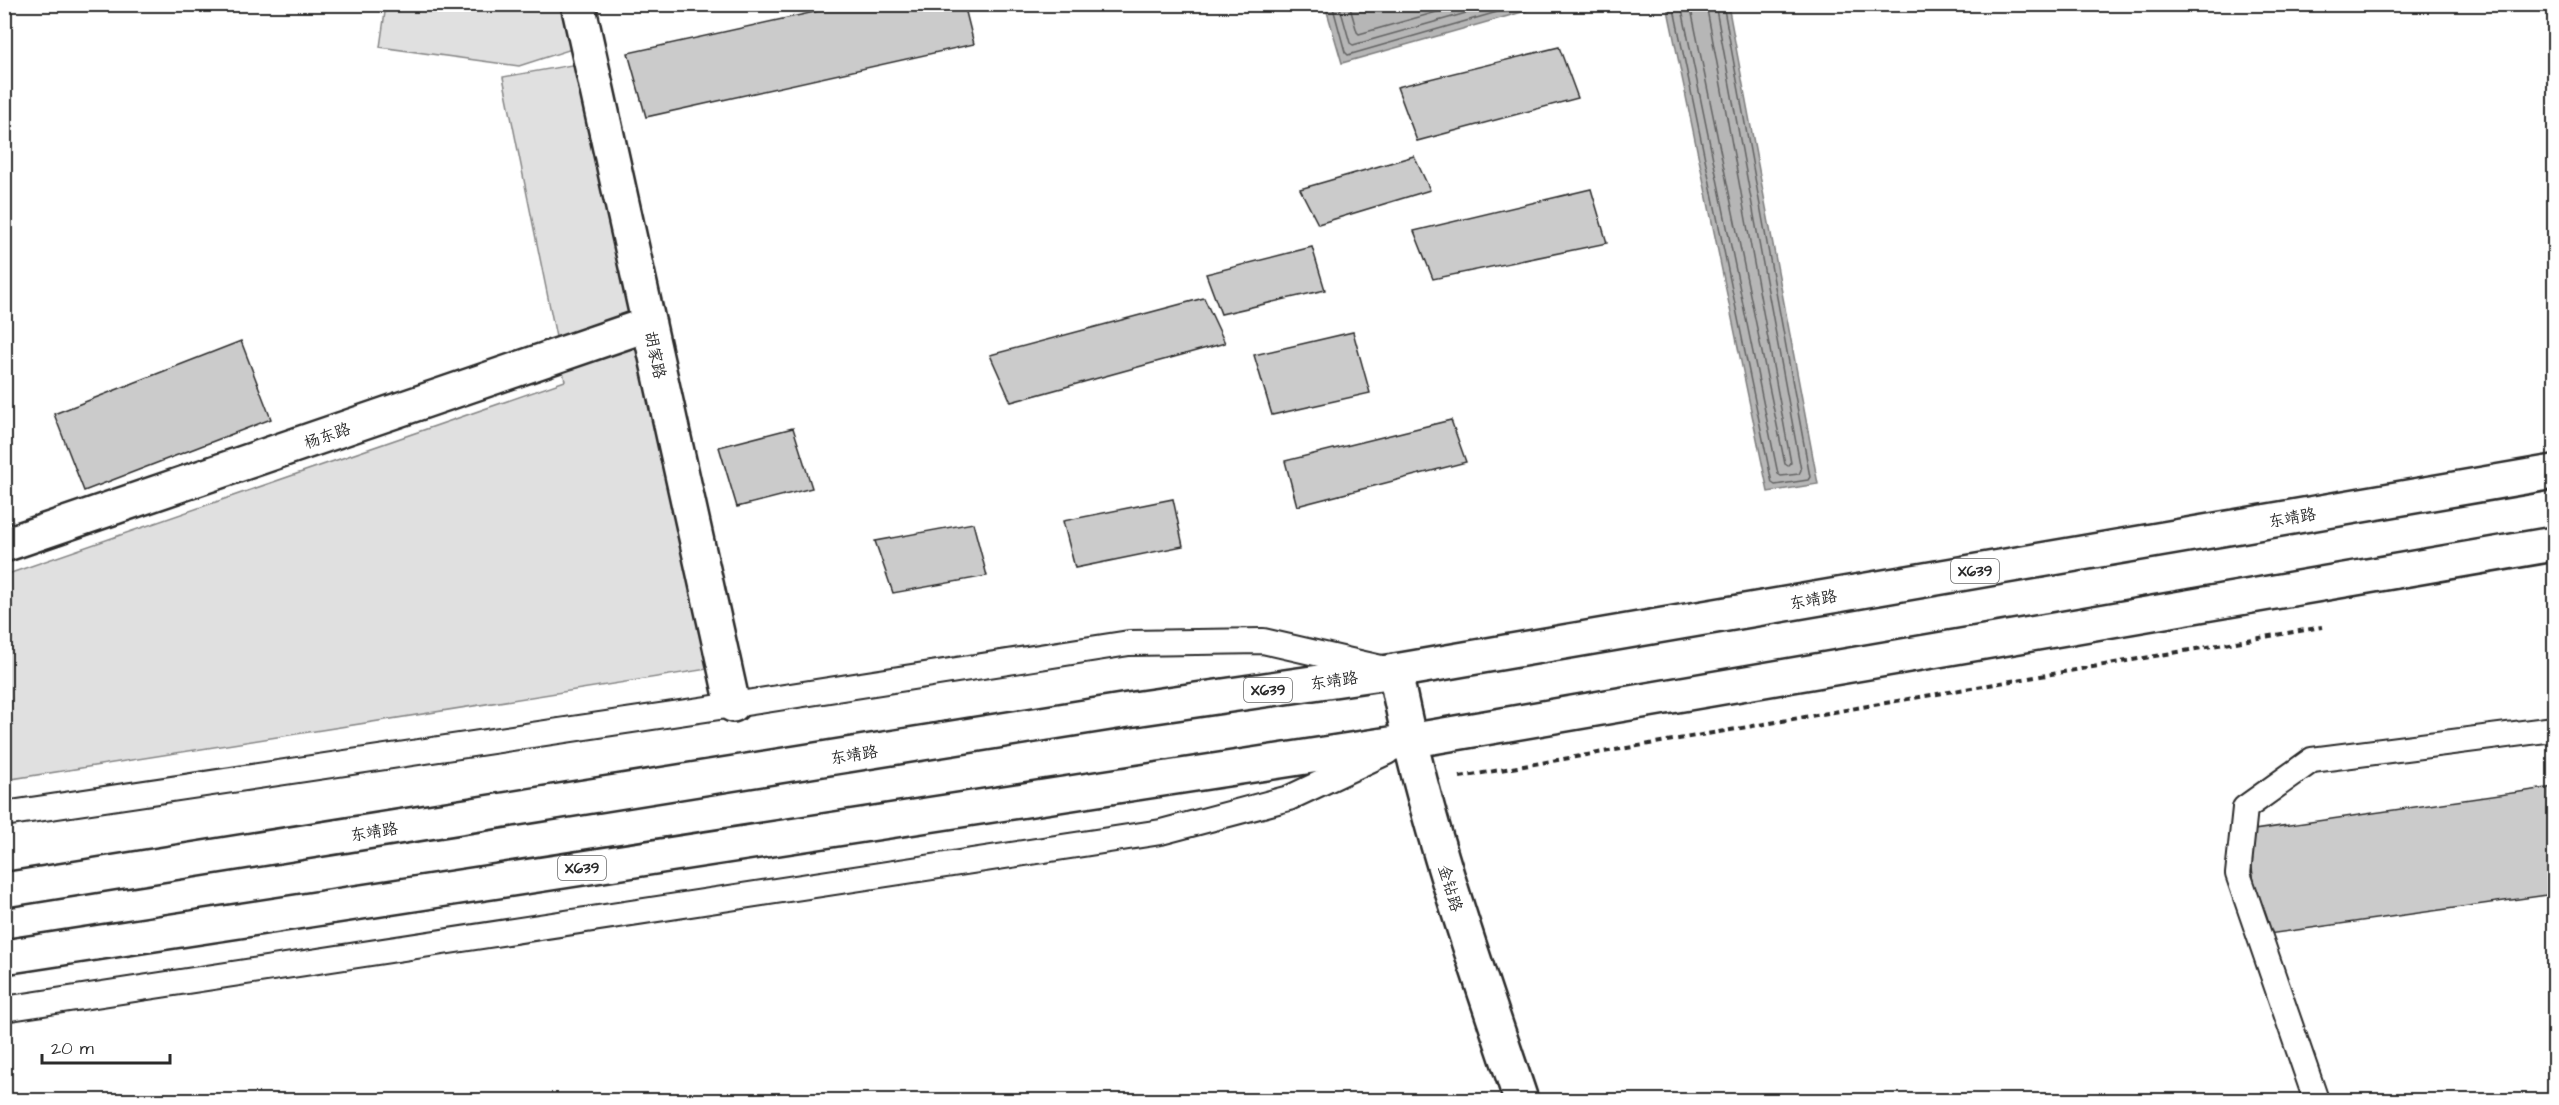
<svg xmlns="http://www.w3.org/2000/svg" width="2559" height="1105" viewBox="0 0 2559 1105" font-family="'Architects Daughter','LXGW WenKai TC',sans-serif">
<style>
.green{fill:#e0e0e0;stroke:#868686;stroke-width:1.5}
.water{fill:#b6b6b6;stroke:#7e7e7e;stroke-width:1.5}
.lines{fill:none;stroke-linecap:round;stroke-linejoin:round}
.shore{stroke:#636363;stroke-width:1.5}
.building{fill:#cbcbcb;stroke:#2b2b2b;stroke-width:1.5}
.service-casing{stroke:#2b2b2b;stroke-width:28}
.minor-casing{stroke:#2b2b2b;stroke-width:38}
.tertiary-casing{stroke:#2b2b2b;stroke-width:38}
.primary-casing{stroke:#2b2b2b;stroke-width:38}
.path{stroke:#2b2b2b;stroke-width:4;stroke-dasharray:6 4.5;stroke-linecap:butt}
.service{stroke:#fff;stroke-width:24}
.minor{stroke:#fff;stroke-width:33}
.tertiary{stroke:#fff;stroke-width:33}
.primary{stroke:#fff;stroke-width:33}
.labels{text-anchor:middle;stroke-width:4.5;stroke-linejoin:round;paint-order:stroke}
.shield{fill:#fff;stroke:#6b6b6b;stroke-width:1.5}
.shield-label{font-size:15px;font-weight:bold;fill:#2b2b2b}
.street-label{font-size:16px;fill:#2b2b2b;stroke:#fff}
</style>
<rect width="100%" height="100%" fill="#fff"/>
<filter id="ink" filterUnits="userSpaceOnUse"><feTurbulence type="fractalNoise" baseFrequency=".0167" numOctaves="2"/><feDisplacementMap in="SourceGraphic" scale="12" xChannelSelector="R" yChannelSelector="G"/><feConvolveMatrix kernelMatrix="1 2 1 2 8 2 1 2 1" color-interpolation-filters="sRGB"/></filter>
<g filter="url(#ink)">
<path class="green" d="M386,5H594L572,49L519,66L380,47Z
M577,64L714,668L5,780V575L565,381L503,77Z"/>
<path class="water" d="M1325,5V4L1547,5L1342,63Z
M1667,5H1728L1818,484L1768,492Z"/>
<g class="lines">
<path class="shore" d="M1332,4L1345,52L1348,55L1525,4
M1339,4L1350,43L1353,45L1498,4
M1349,4L1357,32L1359,34L1465,4
M1673,4L1772,483L1775,485L1808,480L1810,477L1723,4
M1681,4L1778,474L1781,476L1799,474L1801,470L1715,4
M1690,4L1785,464L1788,466L1791,463L1706,4"/>
</g>
<path class="building" d="M851,4H964L974,44L646,117L628,53Z
M1559,47L1578,98L1417,141L1397,87Z
M1414,156L1430,190L1318,224L1300,189Z
M1591,189L1607,243L1433,279L1414,231Z
M1312,247L1325,290L1221,314L1206,274Z
M1204,298L1225,343L1011,402L990,355Z
M1353,332L1370,393L1272,415L1254,355Z
M241,341L271,419L84,491L54,414Z
M1451,420L1466,462L1297,506L1285,461Z
M793,428L812,488L737,507L719,447Z
M1173,499L1183,546L1075,568L1063,521Z
M973,523L987,576L893,593L875,541Z
M2554,787V894L2261,935L2247,831Z"/>
<g class="lines">
<defs>
<path id="service" d="M4,814L733,705L1129,643L1263,641L1381,668
M4,1009L1161,832L1289,798L1387,752
M2316,1100L2238,874L2245,808L2312,760L2554,729"/>
<path id="minor" d="M578,4L733,705
M4,545L649,324"/>
<path id="tertiary" d="M1395,671C1423,818 1474,959 1521,1100"/>
<path id="primary" d="M4,890L1141,708L1395,671L2554,472
M4,957L1409,741L2554,544"/>
</defs>
<use href="#service" class="service-casing"/>
<use href="#minor" class="minor-casing"/>
<use href="#tertiary" class="tertiary-casing"/>
<use href="#primary" class="primary-casing"/>
<path class="path" d="M1460,777L2322,627"/>
<use href="#service" class="service"/>
<use href="#minor" class="minor"/>
<use href="#tertiary" class="tertiary"/>
<use href="#primary" class="primary"/>
</g>
</g>
<g class="labels">
<g class="shield">
<rect x="1951" y="559" width="48" height="24" rx="4.5"/>
<rect x="1244" y="678" width="48" height="24" rx="4.5"/>
<rect x="558" y="856" width="48" height="24" rx="4.5"/>
</g>
<g class="shield-label">
<text x="1975" y="576">X639</text>
<text x="1268" y="695">X639</text>
<text x="582" y="873">X639</text>
</g>
<g class="street-label">
<text transform="translate(656 355) rotate(78)" y="6">胡家路</text>
<text transform="translate(327 435) rotate(-19)" y="6">杨东路</text>
<text transform="translate(2292 517) rotate(-10)" y="6">东靖路</text>
<text transform="translate(1813 599) rotate(-10)" y="6">东靖路</text>
<text transform="translate(1334 680) rotate(-8)" y="6">东靖路</text>
<text transform="translate(854 754) rotate(-9)" y="6">东靖路</text>
<text transform="translate(374 831) rotate(-9)" y="6">东靖路</text>
<text transform="translate(1451 888) rotate(73)" y="6">金钻路</text>
</g>
</g>
<rect width="2559" height="1105" fill="none" stroke="#fff" stroke-width="24"/>
<rect x="12" y="12" width="2535" height="1081" fill="none" stroke="#2b2b2b" stroke-width="2" filter="url(#ink)"/>
<path d="M42 1054v9h128v-9" fill="none" stroke="#2b2b2b" stroke-width="3"/>
<text x="51" y="1054" font-size="18" fill="#2b2b2b" stroke="#ffffff" stroke-width="4.5" paint-order="stroke">20 m</text>
</svg>
